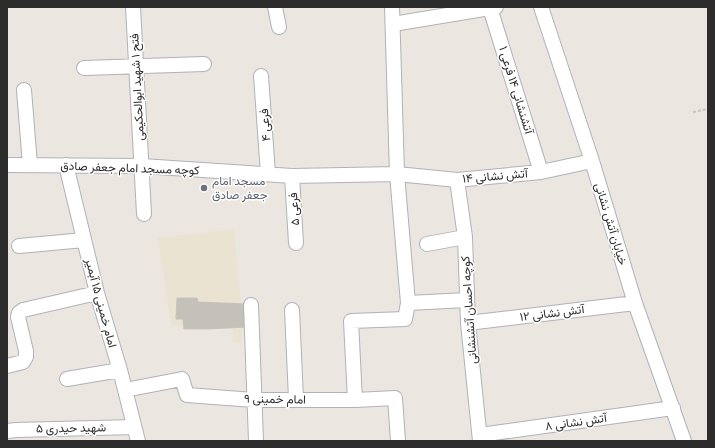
<svg xmlns="http://www.w3.org/2000/svg" width="715" height="448" viewBox="0 0 715 448" font-family="'Roboto Condensed',Vazirmatn,sans-serif">
<style>
.education{fill:#ebe3d1}
.building{fill:#c4c1bb;stroke:#c7c2b9}
.lines{fill:none;stroke-linecap:round;stroke-linejoin:round}
.minor-casing{stroke:#b0b1ba;stroke-width:16}
.path{stroke:#c4c4c4;stroke-width:2;stroke-dasharray:3 2;stroke-linecap:butt}
.minor{stroke:#fff;stroke-width:14}
.worship-dot{fill:#6b7280;stroke:#fff;stroke-width:1.5}
.labels{text-anchor:middle;stroke-width:3;stroke-linejoin:round;paint-order:stroke}
.street-label{font-size:12px;fill:#2c2c2c;stroke:#fff}
.worship-label{font-size:12px;fill:#5b616d;stroke:#fff;text-anchor:start}
</style>
<rect width="100%" height="100%" fill="#ebe7e0"/>
<path class="education" d="M234,229L243,326L241,343L232,342L233,324L171,326L158,238Z"/>
<path class="building" d="M177,298H197L198,302L247,304L248,327L206,329H184L183,319H176Z"/>
<g class="lines">
<defs>
<path id="minor" d="M133,7L144,214
M275,7L279,27
M541,7L592,161L635,303L684,441
M490,8L541,172
M393,24L496,7
M84,68L204,64
M261,76L268,174
M24,90L30,165
M7,165L142,166L292,176L397,174L457,180L541,172L592,161
M66,165L97,293L120,370L138,441
M292,176L296,243
M457,180L465,237L468,323L480,441
M427,244L465,237
M19,246L84,240
M408,303L467,300
M251,305L256,441
M292,310L296,399
M468,323L635,303
M7,366L23,362L26,357V351L18,317L19,313L23,310L97,293
M67,379L120,370
M125,390L182,379L187,395L254,400H355L395,398L398,441
M355,400L351,321L405,319L408,303L397,174L392,7
M7,431L16,430L134,427
M480,435L673,408"/>
</defs>
<use href="#minor" class="minor-casing"/>
<path class="path" d="M693,112L708,109"/>
<use href="#minor" class="minor"/>
</g>
<circle class="worship-dot" cx="204" cy="188" r="4"/>
<g class="labels">
<g class="street-label">
<text transform="translate(137 87) rotate(-93)" y="4">فتح ۱ شهید ابوالحکیمی</text>
<text transform="translate(516 90) rotate(73)" y="4">آتشنشانی ۱۴ فرعی ۱</text>
<text transform="translate(265 125) rotate(-94)" y="4">فرعی ۴</text>
<text transform="translate(130 168) rotate(2)" y="4">کوچه مسجد امام جعفر صادق</text>
<text transform="translate(495 176) rotate(-5)" y="4">آتش نشانی ۱۴</text>
<text transform="translate(294 209) rotate(-94)" y="4">فرعی ۵</text>
<text transform="translate(611 224) rotate(73)" y="4">خیابان آتش نشانی</text>
<text transform="translate(101 303) rotate(75)" y="4">امام خمینی ۱۵ آبمیر</text>
<text transform="translate(469 310) rotate(-94)" y="4">کوچه احسان آتشنشانی</text>
<text transform="translate(552 313) rotate(-7)" y="4">آتش نشانی ۱۲</text>
<text transform="translate(275 399) rotate(1)" y="4">امام خمینی ۹</text>
<text transform="translate(576 422) rotate(-8)" y="4">آتش نشانی ۸</text>
<text transform="translate(71 428) rotate(-1)" y="4">شهید حیدری ۵</text>
</g>
<g class="worship-label">
<text x="212" y="185">مسجد امام<tspan x="212" dy="14">جعفر صادق</tspan></text>
</g>
</g>
<rect width="715" height="448" fill="none" stroke="#2c2c2c" stroke-width="16"/>
</svg>
